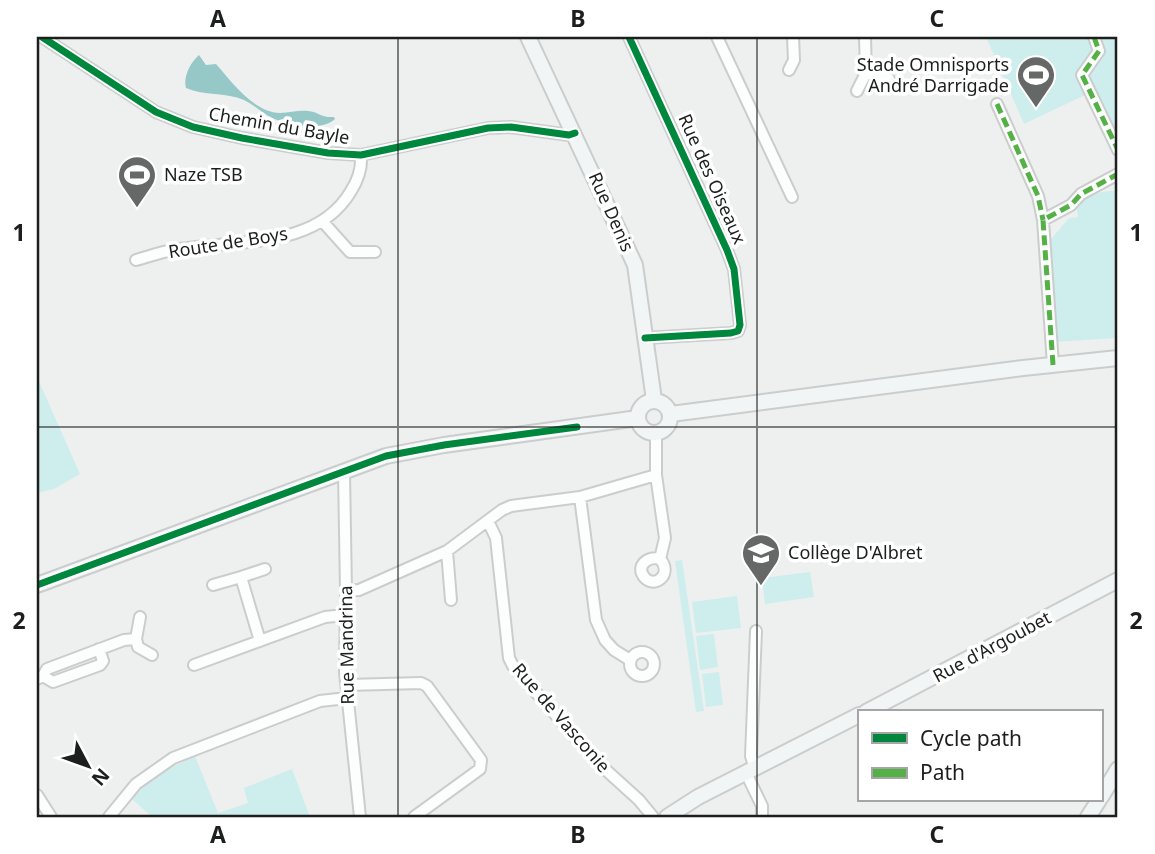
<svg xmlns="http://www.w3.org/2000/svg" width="1155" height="854" viewBox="0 0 1155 854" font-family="'Noto Sans',sans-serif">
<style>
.green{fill:#ceeded}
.water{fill:#95c8c7}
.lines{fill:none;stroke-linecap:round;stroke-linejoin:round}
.street-casing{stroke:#cbcdcd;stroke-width:14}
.secondary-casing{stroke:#cbcdcd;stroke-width:18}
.street{stroke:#fcfdfd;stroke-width:10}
.secondary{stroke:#f1f5f5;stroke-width:14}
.quiet{stroke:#55b145;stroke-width:5;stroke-dasharray:10 5;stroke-linecap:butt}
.cycleway-casing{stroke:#fff;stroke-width:11}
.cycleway{stroke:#00873e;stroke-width:7}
.grid{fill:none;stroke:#1d1e1e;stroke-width:2;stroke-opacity:0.55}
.labels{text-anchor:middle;stroke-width:7;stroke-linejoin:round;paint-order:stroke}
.poi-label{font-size:18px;fill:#1d1e1e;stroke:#fff;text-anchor:start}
.street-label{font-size:18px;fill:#1d1e1e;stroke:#fff}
.neatline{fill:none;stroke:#1d1e1e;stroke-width:2.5}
.grid-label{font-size:23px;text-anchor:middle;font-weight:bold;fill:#1d1e1e}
</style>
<rect width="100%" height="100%" fill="#eef0f0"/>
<path class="green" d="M986,37H1118V163L1085,95L1024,124Z
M1118,190V338L1053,342L1047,244L1069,218L1078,217L1077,209L1089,194Z
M37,377L80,474L54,489L37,493Z
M682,560L704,711L696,712L675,561Z
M810,572L814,597L765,604L762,578Z
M737,596L741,628L696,633L692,602Z
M714,634L718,667L700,670L696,636Z
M719,672L723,705L706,707L702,674Z
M195,756L218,813L248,803L244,788L292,769L310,817H152L131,798L160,773Z"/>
<path class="water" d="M199,55L206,65L216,64C232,82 253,112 280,113C289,113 299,110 308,111C319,112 321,118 334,117L335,119C323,131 292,125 277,120C265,116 256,106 244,100C226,92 204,96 186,88C183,77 190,63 199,55Z"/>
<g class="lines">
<defs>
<path id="street" d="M42,37L156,112L193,127L242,138L328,153L361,155L488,128L511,127L569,135L575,133
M629,37L727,250L734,269L740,325L738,331L731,333L645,338
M717,37L792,197
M865,37L866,73L889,79
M1094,37L1099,51L1082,75L1118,150
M789,70L794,60L793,37
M857,91L866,73
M997,104L1038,196L1043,220
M323,222L350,252H375
M136,260C148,257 160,252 173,250C232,239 316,251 351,191C358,180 362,168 361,155
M1053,365L1043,220L1071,205L1081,194L1118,174
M656,433V475L665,538L660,559C673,573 656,589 645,578C634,566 649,555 660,559
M344,472L346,591L345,672L360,817
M580,497L596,620L605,640L614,650L630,660
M488,521L496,538L509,658L513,666L596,761L639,800L653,817
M447,551L451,600
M213,585L241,577
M346,591L359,590L447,551L502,510L511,506L580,497L656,475
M140,617L136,639L138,647L152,655
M260,641L241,577L265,569
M630 664a12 12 0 1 1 24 0a12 12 0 1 1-24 0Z
M194,665L325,617L345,615
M43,676L53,682L100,665L103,661L99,649
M37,679L43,676L47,669L124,640L136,639
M347,685L421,683L427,686L481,760L480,769L414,817
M755,769L751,756L756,631
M746,773L762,806V817
M37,795L51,817
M109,817L136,784L173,758L320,701L347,698"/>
<path id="secondary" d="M528,37L635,265L654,400
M638 417a16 16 0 1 1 32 0a16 16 0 1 1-32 0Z
M671,414L1023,368L1118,358
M37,585L386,456L444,445L638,418
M866,712L1118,580
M1101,797L1118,769
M667,817L698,797L859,715
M1088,817L1099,800"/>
</defs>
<use href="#street" class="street-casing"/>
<use href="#secondary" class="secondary-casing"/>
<use href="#street" class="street"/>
<use href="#secondary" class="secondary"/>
<path class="quiet" d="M1094,37L1099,51L1082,75L1118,150
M997,104L1038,196L1043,220
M1053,365L1043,220L1071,205L1081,194L1118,174"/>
<defs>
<path id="cycleway" d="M42,37L156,112L193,127L242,138L328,153L361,155L488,128L511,127L569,135L575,133
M629,37L727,250L734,269L740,325L738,331L731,333L645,338
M37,585L386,456L444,445L577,427"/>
</defs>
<use href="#cycleway" class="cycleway-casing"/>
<use href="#cycleway" class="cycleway"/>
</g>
<path class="grid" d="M398,37V817M757,37V817M37,427H1118"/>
<defs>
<symbol id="stadium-pin" viewBox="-11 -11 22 30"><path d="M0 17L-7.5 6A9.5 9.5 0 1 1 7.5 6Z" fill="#666868" stroke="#fff"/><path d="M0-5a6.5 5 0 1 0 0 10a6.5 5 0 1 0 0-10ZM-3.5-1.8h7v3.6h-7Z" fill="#fff"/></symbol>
<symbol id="school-pin" viewBox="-11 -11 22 30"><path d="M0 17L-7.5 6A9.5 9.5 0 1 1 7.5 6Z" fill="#666868" stroke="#fff"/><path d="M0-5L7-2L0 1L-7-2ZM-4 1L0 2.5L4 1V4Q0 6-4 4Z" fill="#fff"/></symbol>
</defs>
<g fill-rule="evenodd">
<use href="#stadium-pin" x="1014" y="53" width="44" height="60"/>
<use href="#stadium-pin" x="115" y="153" width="44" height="60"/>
<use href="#school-pin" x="739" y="531" width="44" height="60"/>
</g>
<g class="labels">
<g class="poi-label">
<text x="1009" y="71" text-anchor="end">Stade Omnisports<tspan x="1009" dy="21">André Darrigade</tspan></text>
<text x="164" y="181">Naze TSB</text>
<text x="788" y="559">Collège D'Albret</text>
</g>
<g class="street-label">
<text transform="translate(279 126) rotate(10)" y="6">Chemin du Bayle</text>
<text transform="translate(712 179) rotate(66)" y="6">Rue des Oiseaux</text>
<text transform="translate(611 212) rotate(66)" y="6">Rue Denis</text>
<text transform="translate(228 243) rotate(-9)" y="6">Route de Boys</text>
<text transform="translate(347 645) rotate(-91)" y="6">Rue Mandrina</text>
<text transform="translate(992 647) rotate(-28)" y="6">Rue d'Argoubet</text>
<text transform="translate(561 718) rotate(49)" y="6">Rue de Vasconie</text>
</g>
</g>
<rect width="1155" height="854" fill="none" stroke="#ffffff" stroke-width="77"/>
<rect x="858" y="710" width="245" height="91" fill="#ffffff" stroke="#a5a5a5" stroke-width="2"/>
<rect x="872" y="733" width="35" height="10" fill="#00873e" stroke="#a5a5a5" stroke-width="2"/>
<text x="920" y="746" font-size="21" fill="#1d1e1e">Cycle path</text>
<rect x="872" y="768" width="35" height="10" fill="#55b145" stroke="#a5a5a5" stroke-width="2"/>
<text x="920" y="780" font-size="21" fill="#1d1e1e">Path</text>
<g transform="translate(88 766) rotate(131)" stroke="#ffffff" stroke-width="5" paint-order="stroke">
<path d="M0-5L12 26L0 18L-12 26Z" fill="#1d1e1e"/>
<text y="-10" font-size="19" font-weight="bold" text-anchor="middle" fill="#1d1e1e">N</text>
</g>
<rect x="38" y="38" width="1078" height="778" class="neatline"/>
<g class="grid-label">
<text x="218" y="27">A</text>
<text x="578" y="27">B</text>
<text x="937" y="27">C</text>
<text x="19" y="241">1</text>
<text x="1136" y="241">1</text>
<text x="19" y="629">2</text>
<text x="1136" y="629">2</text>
<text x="218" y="843">A</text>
<text x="578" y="843">B</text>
<text x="937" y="843">C</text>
</g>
</svg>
